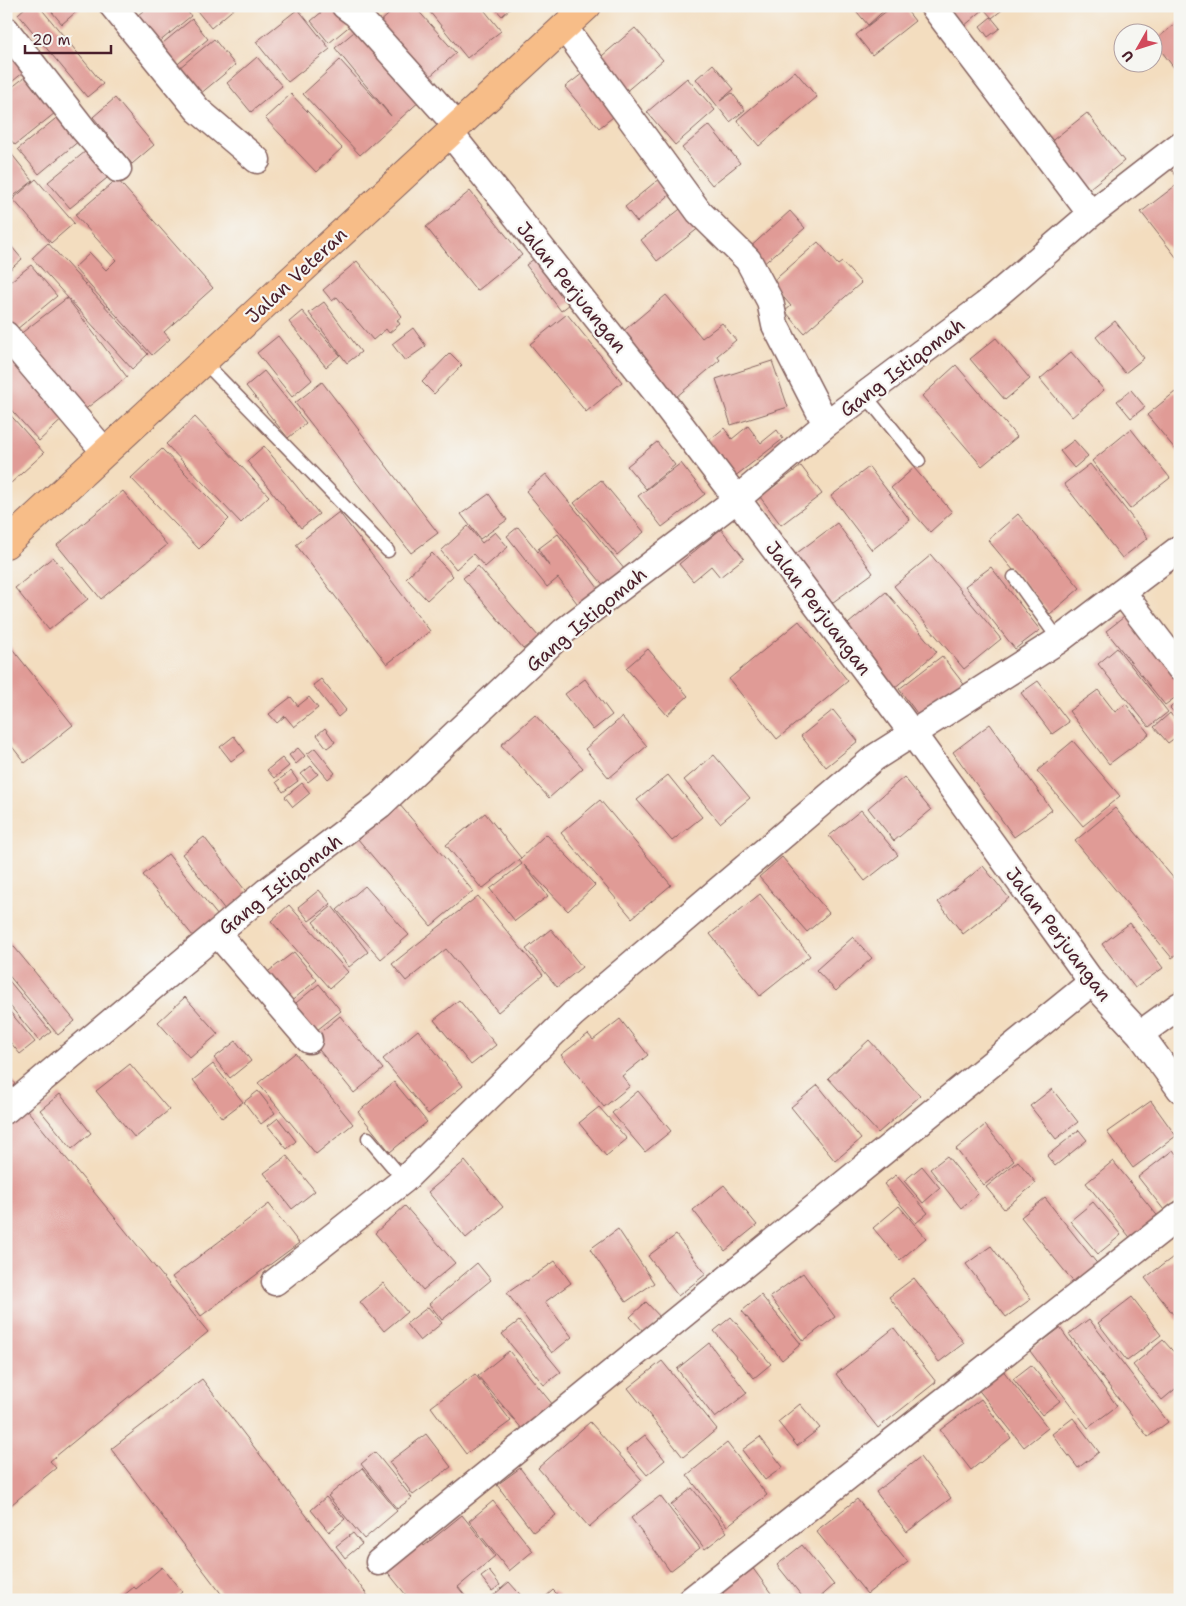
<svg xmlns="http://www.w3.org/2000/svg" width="1186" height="1606" viewBox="0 0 1186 1606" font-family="'Shantell Sans',sans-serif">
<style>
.building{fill:#e09b96}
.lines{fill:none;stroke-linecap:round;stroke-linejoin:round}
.service-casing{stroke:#85625f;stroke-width:15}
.minor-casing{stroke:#85625f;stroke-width:29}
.primary-casing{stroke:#85625f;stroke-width:30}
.service{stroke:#fff;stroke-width:12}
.minor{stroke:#fff;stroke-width:26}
.primary{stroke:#f7bd88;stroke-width:28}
.labels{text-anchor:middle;stroke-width:4.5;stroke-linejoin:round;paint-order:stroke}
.street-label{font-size:19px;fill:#4a1f2b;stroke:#f6f6f2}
</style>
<rect width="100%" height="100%" fill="#f6f6f2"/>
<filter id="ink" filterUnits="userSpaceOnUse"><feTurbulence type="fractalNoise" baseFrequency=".02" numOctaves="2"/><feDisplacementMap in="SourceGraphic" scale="10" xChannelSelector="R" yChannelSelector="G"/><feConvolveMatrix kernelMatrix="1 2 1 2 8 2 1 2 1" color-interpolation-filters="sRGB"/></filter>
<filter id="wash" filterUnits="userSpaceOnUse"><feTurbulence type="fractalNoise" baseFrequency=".0096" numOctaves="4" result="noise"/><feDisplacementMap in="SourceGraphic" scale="20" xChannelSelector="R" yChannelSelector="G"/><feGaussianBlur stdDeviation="1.12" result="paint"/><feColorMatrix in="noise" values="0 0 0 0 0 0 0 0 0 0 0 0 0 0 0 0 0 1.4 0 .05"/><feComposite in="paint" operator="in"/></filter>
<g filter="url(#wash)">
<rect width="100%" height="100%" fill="#f3ddbf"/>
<g id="blocks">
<path class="building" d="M27,6H39L103,84L87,97L18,14Z
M47,6H83L62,24Z
M149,6H183L191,16L153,47L132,20Z
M193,6H237L211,28Z
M329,6H338L352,24L329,43L311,21Z
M398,6H414L456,53L426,80L377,25Z
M425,6H481L501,31L467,58Z
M493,6H513L502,16Z
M852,6H889L868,25Z
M893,6H916L908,12L915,21L872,55L856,35Z
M945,6H1007L992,18L984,9L963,27Z
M298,9L330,49L288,82L256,42Z
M991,17L1000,28L988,37L980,26Z
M192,19L208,39L173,68L157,48Z
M1180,20V76L1154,41Z
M361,26L422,99L360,155L303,94L340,60L391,116L335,48Z
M635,28L663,60L624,93L596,61Z
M6,39L30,67L7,86L6,85Z
M214,39L235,65L194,99L173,73Z
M257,57L282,86L251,112L227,83Z
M713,64L734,89L720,101L732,93L745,110L730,122L696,79Z
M795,71L817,97L759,146L737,120Z
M30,73L60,109L15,145L6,134V92Z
M583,73L617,114L599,128L565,87Z
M687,78L715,110L675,145L647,112Z
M291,94L342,148L316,172L265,118Z
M115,98L154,145L132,164L93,117Z
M1087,113L1124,161L1086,191L1049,143Z
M60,115L80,140L39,174L18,149Z
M709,125L740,163L712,185L682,148Z
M6,147L33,181L6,202Z
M91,147L112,174L70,208L48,182Z
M1180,151V181L1165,161Z
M660,178L672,193L637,222L625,207Z
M36,179L74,223L51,243L13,199Z
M117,179L213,288L164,332L170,339L152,355L74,268L90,253L106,270L116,260L75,215Z
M1175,186L1180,192V262L1141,212Z
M470,191L522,255L477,291L426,227Z
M684,206L700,227L657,261L641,240Z
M790,211L805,228L761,266L747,250Z
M6,240L22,259L6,273Z
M818,242L838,265L842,262L861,283L804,333L785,311L791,306L771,283Z
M48,243L148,354L132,369L32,258Z
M543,252L578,298L561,311L526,265Z
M357,261L402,316L397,320L400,324L389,333L386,329L373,340L337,297L332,301L323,290Z
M31,265L57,296L11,334L6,328V285Z
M666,295L702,338L722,323L736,340L717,356L720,360L676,397L621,333Z
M67,298L127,377L79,414L19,335Z
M324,302L361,352L347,363L309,313Z
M302,311L340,355L326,367L289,322Z
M567,314L622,382L586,412L530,344Z
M1115,321L1144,358L1125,373L1096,337Z
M413,328L426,346L405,361L392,344Z
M278,336L312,380L292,397L257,353Z
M996,338L1030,379L1005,400L970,359Z
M6,345L68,414L39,441L6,404Z
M1071,352L1104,390L1072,417L1040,379Z
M450,353L462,365L434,394L422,382Z
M772,361L788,407L731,425L716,379Z
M956,365L1017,437L982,466L922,396Z
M264,371L306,423L288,438L246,386Z
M322,382L438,533L411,553L295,403Z
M1131,390L1145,407L1131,418L1117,401Z
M1175,392L1180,397V455L1147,415Z
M6,410L44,453L11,483L6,478Z
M195,417L269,496L241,523L166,444Z
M748,426L761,443L777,430L783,439L734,477L707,442L724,428L732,439Z
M1131,429L1170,478L1130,509L1092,461Z
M1074,440L1088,456L1074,468L1060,451Z
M657,442L675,465L646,489L627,466Z
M264,446L319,514L301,528L247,461Z
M162,449L229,519L199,549L131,478Z
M681,463L705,494L662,527L638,496Z
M1090,464L1148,538L1122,558L1064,484Z
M801,466L822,494L781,525L760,497Z
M869,467L910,520L872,550L831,496Z
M914,468L952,512L930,532L891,488Z
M546,474L625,570L605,587L526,491Z
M601,480L644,532L617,555L574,503Z
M123,491L167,545L101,599L57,545Z
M489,494L507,520L480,539L461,514Z
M339,512L430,631L387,664L296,545Z
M1018,514L1080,588L1050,614L988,540Z
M837,523L873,573L829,605L793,556Z
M468,526L482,543L495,532L508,547L485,567L473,554L456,569L441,551Z
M518,527L550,567L538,549L558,534L601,592L580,607L558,578L547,587L507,536Z
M721,529L744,558L720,577L711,566L693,581L679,564Z
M432,553L453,576L427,600L406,578Z
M931,555L1001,639L964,669L894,586Z
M53,557L88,599L49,630L15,588Z
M478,566L539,637L523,649L463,578Z
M991,567L1040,630L1015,649L965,586Z
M886,592L937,652L893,689L842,629Z
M1128,614L1180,679V694L1165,705L1106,631Z
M799,621L848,681L777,739L729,679Z
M6,641L73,725L25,763L6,739Z
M1117,648L1168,712L1149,727L1098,664Z
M648,649L688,696L667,715L626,668Z
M942,656L966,687L922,720L899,689Z
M321,679L346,710L338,717L313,685Z
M585,679L612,715L593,730L565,694Z
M1038,681L1069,722L1052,734L1021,693Z
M1098,690L1115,712L1126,704L1149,734L1109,764L1069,711Z
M291,697L298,706L309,697L318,708L294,727L285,716L277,723L269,714Z
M1180,699V719L1170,708Z
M833,710L858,741L826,767L801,736Z
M1170,713L1180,726V734L1168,743L1154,727Z
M535,715L583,768L549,798L501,745Z
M622,717L647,746L609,778L585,749Z
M990,724L1052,810L1014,837L953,752Z
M325,728L335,742L327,748L317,735Z
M234,736L245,751L231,761L220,747Z
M1073,741L1120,796L1083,826L1037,771Z
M298,748L305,756L296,764L289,755Z
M315,748L335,773L328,779L307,754Z
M714,755L750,798L720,823L684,780Z
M282,758L289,766L274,778L267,770Z
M311,766L318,774L308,782L301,774Z
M291,771L298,781L283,792L276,782Z
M668,775L702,817L672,841L637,800Z
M904,777L931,810L894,841L868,808Z
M302,783L310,793L293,807L285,797Z
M600,800L671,885L632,918L561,833Z
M399,804L473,891L431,926L357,838Z
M1115,808L1180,886V952L1172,958L1075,841Z
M861,810L898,855L865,881L829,836Z
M485,813L521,858L482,889L446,845Z
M546,834L595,885L568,911L524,865L548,896L515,921L490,889L522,864L519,860Z
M204,837L248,894L226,911L182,854Z
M168,854L218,916L193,936L143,875Z
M782,857L829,913L807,932L759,877Z
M983,866L1009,898L963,934L938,902Z
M365,886L409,935L381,959L337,910Z
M319,890L331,904L309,921L298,907Z
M760,894L810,956L760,996L710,934Z
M478,896L543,975L498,1012L446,949L406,981L392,964Z
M289,905L348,972L330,988L271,921Z
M332,906L368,952L349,967L313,922Z
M1130,923L1163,968L1135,988L1102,944Z
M551,929L582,967L557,987L526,949Z
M6,937L75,1021L58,1035L6,972Z
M853,937L872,958L836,991L816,970Z
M294,952L317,980L284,1007L261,977Z
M6,977L51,1032L39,1041L6,1001Z
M319,984L341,1011L312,1034L291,1007Z
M185,997L218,1034L190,1058L158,1022Z
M459,1000L496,1045L471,1065L434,1020Z
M6,1007L35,1042L20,1054L6,1037Z
M340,1016L383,1069L354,1093L311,1040Z
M620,1019L648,1055L622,1076L630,1086L604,1107L561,1055L588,1034L593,1040Z
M418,1030L463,1086L428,1114L383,1059Z
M869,1040L920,1096L878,1133L828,1078Z
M236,1041L251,1061L230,1078L214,1058Z
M295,1053L353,1124L316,1154L258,1083Z
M130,1064L169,1110L135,1138L96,1091Z
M213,1064L243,1102L222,1118L193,1080Z
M6,1073L20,1090L6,1101Z
M394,1082L427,1122L390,1152L358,1112Z
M818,1085L861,1139L835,1161L791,1107Z
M1052,1089L1078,1122L1056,1139L1030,1106Z
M258,1091L275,1113L261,1124L244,1102Z
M638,1091L671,1131L645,1152L612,1113Z
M60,1094L91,1133L72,1149L40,1110Z
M1151,1101L1176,1136L1133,1168L1107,1132Z
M23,1105L208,1332L50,1461L56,1468L6,1509V1119Z
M599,1107L627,1139L606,1156L579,1123Z
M278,1118L296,1141L287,1149L268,1126Z
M985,1125L1014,1161L984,1185L956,1149Z
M1079,1130L1087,1140L1055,1166L1047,1156Z
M1173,1150L1180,1159V1198L1164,1210L1138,1177Z
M287,1156L315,1191L292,1209L264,1173Z
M947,1156L978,1194L961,1208L930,1169Z
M465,1161L503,1207L466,1238L428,1192Z
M1018,1161L1036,1183L1004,1209L986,1187Z
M1113,1161L1160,1219L1133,1241L1086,1183Z
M922,1166L940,1188L923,1203L904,1181Z
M896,1175L928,1213L916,1223L884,1184Z
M724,1185L757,1225L725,1251L693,1210Z
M1045,1198L1099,1266L1076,1285L1021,1217Z
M1093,1202L1121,1235L1098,1254L1070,1221Z
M269,1204L299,1243L201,1316L172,1277Z
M405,1206L455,1263L423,1290L375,1233Z
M899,1206L926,1238L900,1260L873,1228Z
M618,1229L654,1283L626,1302L590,1249Z
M676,1235L706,1274L678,1296L648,1256Z
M991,1246L1031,1299L1006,1317L966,1264Z
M1180,1252V1323L1145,1278Z
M555,1261L571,1283L545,1302L572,1337L552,1353L507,1293L526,1280L527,1281Z
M477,1263L491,1280L442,1320L429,1304Z
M803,1273L835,1317L803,1341L770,1297Z
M914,1278L964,1343L939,1362L889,1297Z
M383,1283L407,1312L384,1331L360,1302Z
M761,1295L801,1344L782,1360L742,1311Z
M1132,1297L1161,1335L1127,1361L1098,1323Z
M646,1302L662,1319L646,1334L630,1317Z
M428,1307L442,1323L420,1341L406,1324Z
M731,1317L771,1364L754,1378L714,1331Z
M1089,1319L1168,1422L1148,1437L1069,1334Z
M519,1321L561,1372L544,1385L502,1334Z
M894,1328L936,1382L878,1428L836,1374Z
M1060,1328L1117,1406L1088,1428L1030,1351Z
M1163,1340L1180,1359V1385L1162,1400L1133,1365Z
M709,1343L747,1393L715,1418L677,1369Z
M509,1351L553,1405L523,1430L478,1376Z
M662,1361L717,1429L683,1457L628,1388Z
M998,1364L1048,1428L1024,1447L973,1383Z
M1031,1365L1060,1401L1042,1415L1013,1379Z
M475,1374L511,1421L466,1454L431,1407Z
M202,1379L371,1600H226L111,1449Z
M981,1399L1011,1438L971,1470L940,1430Z
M800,1404L820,1428L797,1446L778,1422Z
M1073,1418L1099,1452L1078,1468L1052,1434Z
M590,1422L642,1480L589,1527L538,1468Z
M426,1434L451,1467L413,1495L389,1462Z
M645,1435L665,1460L647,1475L626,1450Z
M760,1437L783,1467L765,1480L742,1450Z
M727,1443L767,1495L727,1526L687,1475Z
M375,1452L412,1498L397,1509L361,1464Z
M920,1457L951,1498L907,1532L876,1492Z
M362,1468L397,1511L364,1539L328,1496Z
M520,1468L556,1515L533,1532L497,1485Z
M692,1488L727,1532L705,1549L671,1505Z
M660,1496L700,1548L670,1571L631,1518Z
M326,1497L345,1519L329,1532L311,1510Z
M857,1499L908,1562L867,1594L816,1531Z
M493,1501L533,1551L509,1571L469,1521Z
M462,1515L495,1556L458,1587L466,1597L462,1600H410L386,1570L421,1541L424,1546Z
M353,1533L362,1544L345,1558L336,1546Z
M802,1545L834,1585L817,1600H805L777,1565Z
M749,1563L776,1600H729L718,1587Z
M162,1567L182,1592L172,1600H118L134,1587L136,1589Z
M489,1571L500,1585L492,1591L481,1577Z
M509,1582L525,1600H488Z
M553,1590L559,1596L555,1600H542Z"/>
</g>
</g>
<g filter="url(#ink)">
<use href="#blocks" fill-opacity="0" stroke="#85625f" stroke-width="1"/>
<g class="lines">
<defs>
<path id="service" d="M203,361L388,551
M865,395L919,461
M1014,577L1059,640
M368,1138L404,1180"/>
<path id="minor" d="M113,6L198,110L257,160
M345,6L356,14L457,126
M933,6L1091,214
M564,27L699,212L748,260L770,301L775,325L826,424
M6,30L84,130L118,169
M450,133L655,391L737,499L913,734L1092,982L1140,1034L1180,1089
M6,335L105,452
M1122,592L1180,668
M217,933L309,1040
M1140,1034L1180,1005
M6,1110L267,891L380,805L564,631L737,499L826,424L985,305L1091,214L1180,145
M275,1282L404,1180L573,1014L874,758L1059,640L1180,548
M379,1562L1092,982
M691,1600L1180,1215"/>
<path id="primary" d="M6,544L587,6"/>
</defs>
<use href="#service" class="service-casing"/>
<use href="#minor" class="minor-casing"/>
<use href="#primary" class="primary-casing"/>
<use href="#service" class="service"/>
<use href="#minor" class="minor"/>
<use href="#primary" class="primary"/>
</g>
</g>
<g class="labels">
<g class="street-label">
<text transform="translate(296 275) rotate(-43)" y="7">Jalan Veteran</text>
<text transform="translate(572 287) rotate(51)" y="7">Jalan Perjuangan</text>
<text transform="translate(902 367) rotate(-37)" y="7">Gang Istiqomah</text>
<text transform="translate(819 608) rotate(53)" y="7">Jalan Perjuangan</text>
<text transform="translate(586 619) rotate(-40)" y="7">Gang Istiqomah</text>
<text transform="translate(280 884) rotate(-38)" y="7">Gang Istiqomah</text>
<text transform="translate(1059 934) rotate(53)" y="7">Jalan Perjuangan</text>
</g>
</g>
<rect width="1186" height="1606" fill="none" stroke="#f6f6f2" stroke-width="25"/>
<g transform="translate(1138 48) rotate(231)"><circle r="24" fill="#f6f6f2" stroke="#b1a0a2"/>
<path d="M0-4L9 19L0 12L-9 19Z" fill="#d1495b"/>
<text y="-8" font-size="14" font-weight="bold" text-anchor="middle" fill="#4a1f2b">U</text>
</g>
<path d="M25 45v8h86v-8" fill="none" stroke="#4a1f2b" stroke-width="2.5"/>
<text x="32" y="45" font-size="15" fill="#4a1f2b" stroke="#f6f6f2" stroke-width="4" paint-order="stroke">20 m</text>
</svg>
